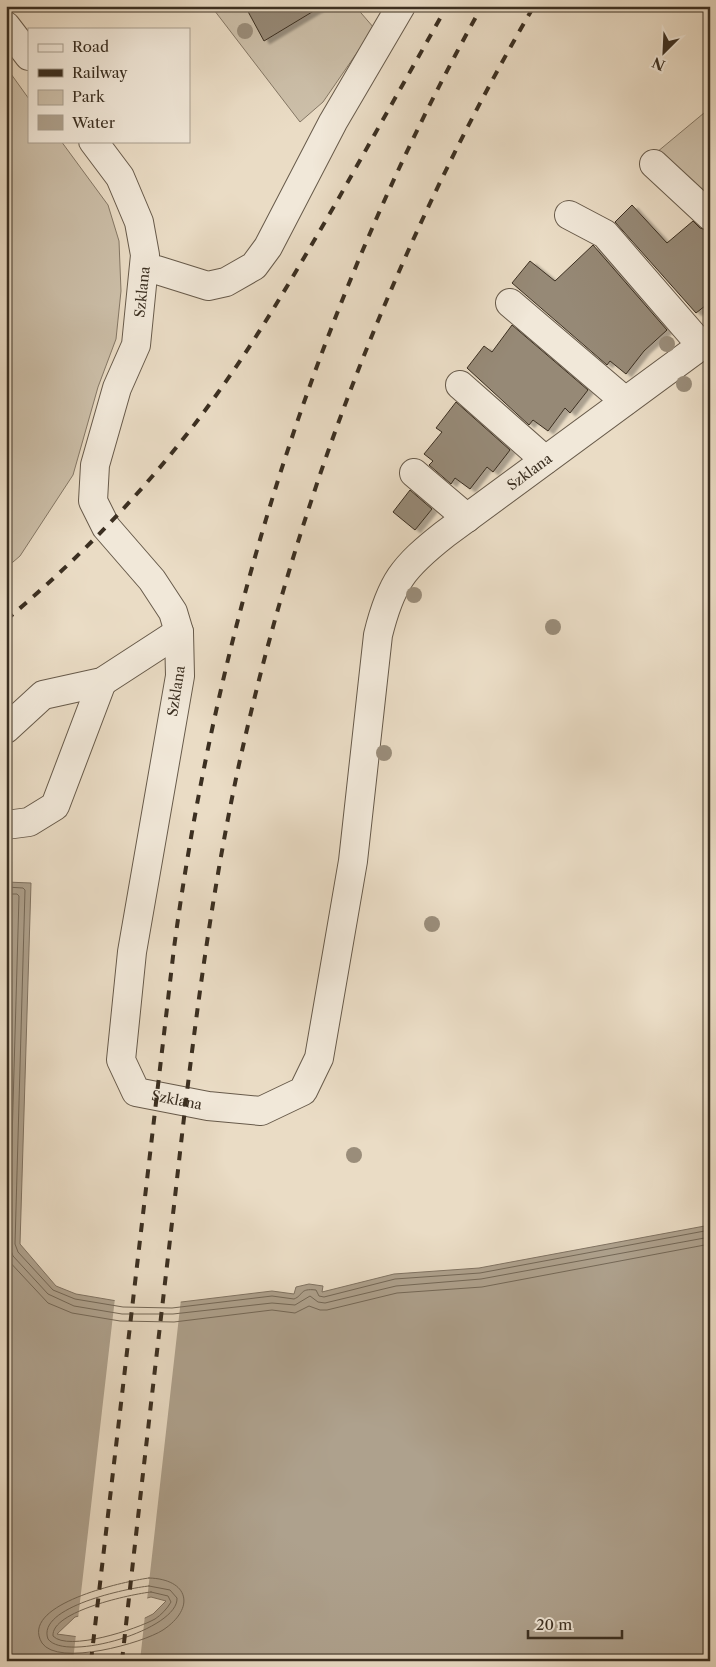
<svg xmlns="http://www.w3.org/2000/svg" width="716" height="1667" viewBox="0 0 716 1667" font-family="'Libre Caslon Text',serif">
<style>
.green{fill:#ccbfa9;stroke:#847765}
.water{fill:#aea18d;stroke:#807362;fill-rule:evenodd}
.pier{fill:#eadcc5}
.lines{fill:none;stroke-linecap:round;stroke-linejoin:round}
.shore{stroke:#746857;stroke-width:1}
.building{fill:#968976;stroke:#3b2f21;filter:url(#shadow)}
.minor-casing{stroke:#675a4a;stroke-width:30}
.minor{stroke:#f1e8d9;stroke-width:28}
.rail{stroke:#3b2f21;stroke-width:4;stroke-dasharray:9 9;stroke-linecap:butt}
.tree{fill:#9a8d7a}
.labels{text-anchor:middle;stroke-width:4;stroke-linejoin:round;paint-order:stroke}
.street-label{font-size:14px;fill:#3b2f21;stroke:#f1e8d9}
</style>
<defs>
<filter id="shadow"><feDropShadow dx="5.5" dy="3" stdDeviation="1" flood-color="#0004"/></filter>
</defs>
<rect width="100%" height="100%" fill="#eadcc5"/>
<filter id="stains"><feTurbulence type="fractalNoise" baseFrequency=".004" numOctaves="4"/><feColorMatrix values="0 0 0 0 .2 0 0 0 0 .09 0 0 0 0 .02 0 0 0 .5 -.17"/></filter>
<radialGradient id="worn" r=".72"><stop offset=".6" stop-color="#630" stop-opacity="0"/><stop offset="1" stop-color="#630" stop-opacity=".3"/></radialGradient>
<path class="green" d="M211,6H355L374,28L323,102L300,122Z
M6,67L29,99V141H61L108,205L119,241L121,291L116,339L98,387L73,475L20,556L6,568Z
M710,108V216L645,162Z"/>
<path class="water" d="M6,882L31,883L20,1244L56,1286L76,1294L123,1302L173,1303L272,1291L294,1294L296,1287L309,1284L323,1286L322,1292L394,1274L479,1268L710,1225V1661H6ZM151,1597L166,1601L153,1614L143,1619L79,1637L57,1634L75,1617Z"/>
<path class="pier" d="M115,1298L181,1299L147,1600L78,1619Z
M145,1615L140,1661H73L76,1634Z"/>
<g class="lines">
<path class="shore" d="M6,887L23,888L25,890L15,1244L18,1252L53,1290L75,1299L123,1307L172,1308L272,1296L294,1299C304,1295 299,1288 316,1290L319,1296L324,1297L395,1279L480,1273L710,1230
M6,894H17L19,896L9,1245L13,1256L48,1294L74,1306L122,1314H173L272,1303L295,1305L310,1296L318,1302L325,1303L396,1286L481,1279L710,1237
M6,901L11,904L6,1070
M6,1258L48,1303L72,1313L120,1321L174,1322L272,1310L295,1313L309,1306L320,1310H327L397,1293L482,1287L710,1244
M149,1578C189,1579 196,1608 163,1630C143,1643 58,1667 42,1643C18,1604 126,1581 149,1578Z
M149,1586L170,1590L177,1598C179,1629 66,1663 48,1639C36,1607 128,1588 149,1586Z
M151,1592L168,1596L171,1602C167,1609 161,1615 155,1619C137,1629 68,1652 53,1636C51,1611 132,1594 151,1592Z"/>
</g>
<path class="building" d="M245,6H322L264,41Z
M632,205L667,243L693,221L700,228L710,231V302L696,313L615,222Z
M593,245L667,330L644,351L626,374L610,361L607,365L512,283L530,261L555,281Z
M512,325L588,390L570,413L565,408L548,431L533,420L529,425L467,368L484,346L492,352Z
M456,402L510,450L493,472L487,467L470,489L455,478L451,484L429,465L433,461L424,454L442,432L436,428Z
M410,490L432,509L415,530L393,512Z"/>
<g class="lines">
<defs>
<g id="minor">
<path d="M6,26L29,56"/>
<path id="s1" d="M93,141L120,177L139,222L145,255L136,345L117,388L95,465L93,501L106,527L152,580L173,612L179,632L180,676L132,952L121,1060L136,1092L208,1106L261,1111L303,1091L319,1058L353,861L378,635C391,582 403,567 445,534L710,339"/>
<path d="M654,164L710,216"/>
<path d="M569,215L605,234L701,345"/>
<path d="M144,271L157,270L208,286L226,282L254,266L268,247L333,122L401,6"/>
<path d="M510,303L625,401"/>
<path d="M460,385L545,460"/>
<path d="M414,473L467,518"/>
<path d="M6,729L43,695L102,682L179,632"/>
<path d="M6,825L29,822L55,806L102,682"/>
</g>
</defs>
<use href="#minor" class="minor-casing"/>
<use href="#minor" class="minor"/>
<path class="rail" d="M6,620C85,554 157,478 217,394C261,333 298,268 336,203C373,137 410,72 447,6
M91,1661L174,948C218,619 320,296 482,6
M122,1661C139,1506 157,1351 175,1197C191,1053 208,910 238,769C296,502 396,242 534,6"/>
</g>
<g class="tree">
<circle cx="245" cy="31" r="8"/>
<circle cx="667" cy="344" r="8"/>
<circle cx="684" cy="384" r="8"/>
<circle cx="414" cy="595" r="8"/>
<circle cx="553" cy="627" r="8"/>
<circle cx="384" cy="753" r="8"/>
<circle cx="432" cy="924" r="8"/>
<circle cx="354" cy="1155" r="8"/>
</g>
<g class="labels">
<g class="street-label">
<text transform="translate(142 292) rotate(-84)" y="5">Szklana</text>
<text dy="5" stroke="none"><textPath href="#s1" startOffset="1874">Szklana</textPath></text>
<text transform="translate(176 691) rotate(-81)" y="5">Szklana</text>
<text dy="5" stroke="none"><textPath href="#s1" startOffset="1049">Szklana</textPath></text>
</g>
</g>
<rect width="716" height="1667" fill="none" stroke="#eadcc5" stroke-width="25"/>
<rect x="8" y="8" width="701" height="1652" fill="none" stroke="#3b2f21" stroke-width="2.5"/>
<rect x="12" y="12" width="691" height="1642" fill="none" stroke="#3b2f21"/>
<rect x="28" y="28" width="162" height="115" fill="#f1e8d9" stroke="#a89e8f"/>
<rect x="38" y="44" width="25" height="8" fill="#f1e8d9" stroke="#a89e8f"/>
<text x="72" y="52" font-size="15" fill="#3b2f21">Road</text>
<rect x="38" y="69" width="25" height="8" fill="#3b2f21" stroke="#a89e8f"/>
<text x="72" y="78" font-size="15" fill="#3b2f21">Railway</text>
<rect x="38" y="90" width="25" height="15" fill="#ccbfa9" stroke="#a89e8f"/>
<text x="72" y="102" font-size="15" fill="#3b2f21">Park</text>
<rect x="38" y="115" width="25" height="15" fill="#aea18d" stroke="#a89e8f"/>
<text x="72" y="128" font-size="15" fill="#3b2f21">Water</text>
<g transform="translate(664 52) rotate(204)" stroke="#f1e8d9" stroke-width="4" paint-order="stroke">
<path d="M0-4L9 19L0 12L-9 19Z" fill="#3b2f21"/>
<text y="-8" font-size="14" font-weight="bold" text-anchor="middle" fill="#3b2f21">N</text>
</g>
<path d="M528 1630v8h94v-8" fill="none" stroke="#3b2f21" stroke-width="2.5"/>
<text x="536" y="1630" font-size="15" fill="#3b2f21" stroke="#f1e8d9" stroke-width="4" paint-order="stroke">20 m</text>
<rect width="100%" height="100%" filter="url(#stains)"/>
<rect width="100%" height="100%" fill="url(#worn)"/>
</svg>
